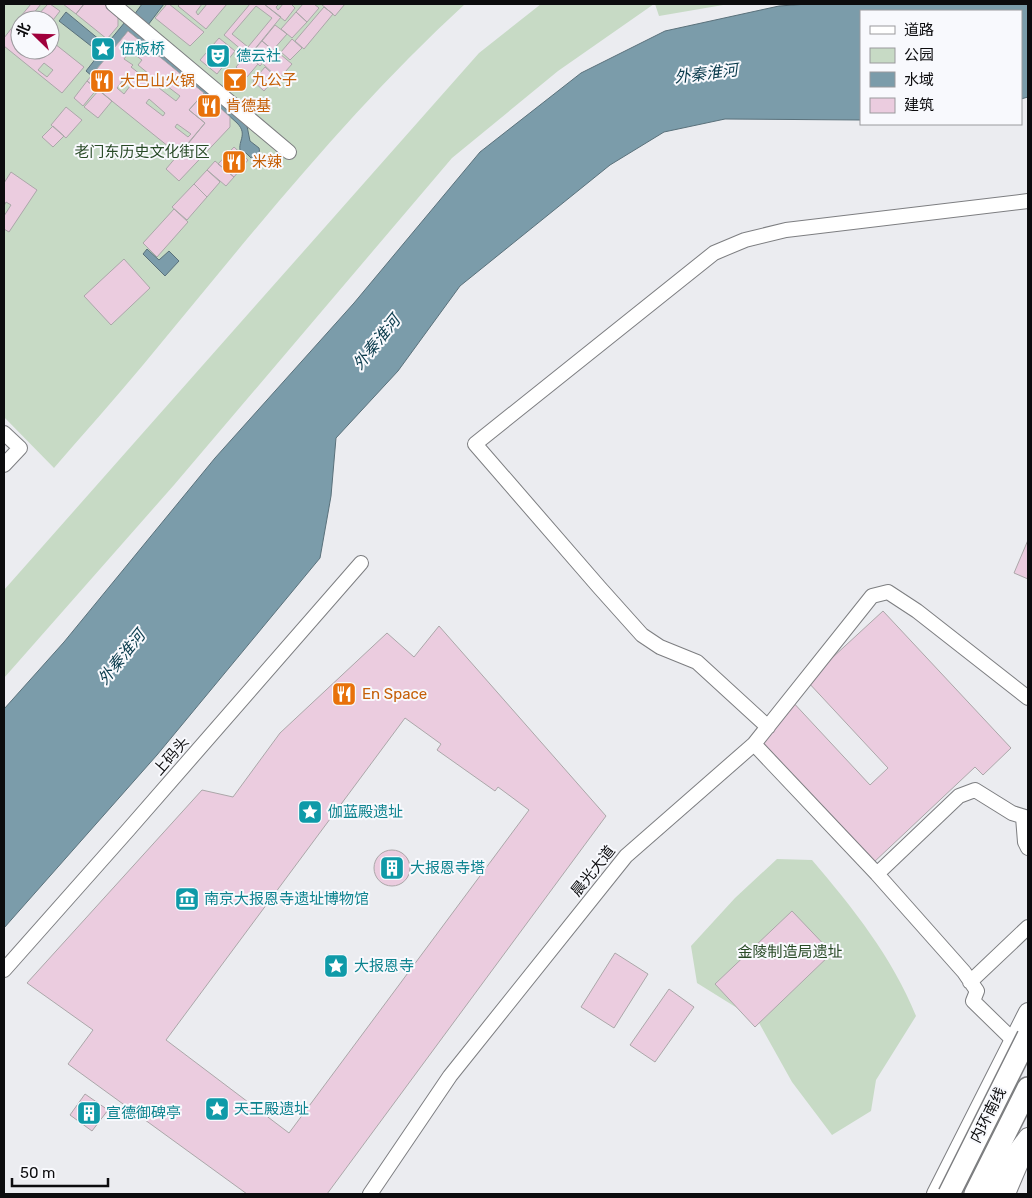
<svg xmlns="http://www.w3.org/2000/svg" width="1032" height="1198" viewBox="0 0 1032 1198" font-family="Rubik,'Noto Sans SC',sans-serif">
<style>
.green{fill:#c7dac5;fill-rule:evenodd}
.water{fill:#7b9caa;stroke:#5a717b}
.building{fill:#ebccdf;stroke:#aba7a9;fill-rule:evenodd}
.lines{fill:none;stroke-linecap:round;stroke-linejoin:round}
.minor-casing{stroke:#7d7e81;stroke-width:16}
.major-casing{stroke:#7d7e81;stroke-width:20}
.highway-casing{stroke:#7d7e81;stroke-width:24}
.minor{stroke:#fff;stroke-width:14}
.major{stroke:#fff;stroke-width:18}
.highway{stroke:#fff;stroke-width:21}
.highway-bridge-casing{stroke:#7d7e81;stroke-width:24;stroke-linecap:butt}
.highway-bridge{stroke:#fff;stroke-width:21}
.labels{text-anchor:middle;stroke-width:4;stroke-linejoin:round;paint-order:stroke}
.culture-label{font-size:15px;fill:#0d838f;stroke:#f8f9fd;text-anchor:start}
.food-label{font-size:15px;fill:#c56008;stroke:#f8f9fd;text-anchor:start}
.park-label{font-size:15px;fill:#284a26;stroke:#f8f9fd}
.street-label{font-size:15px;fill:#0c0c0e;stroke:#f8f9fd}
.water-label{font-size:16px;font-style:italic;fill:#0b3c4d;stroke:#f8f9fd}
</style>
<rect width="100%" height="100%" fill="#ebecf0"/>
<path class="green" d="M4,4H465C346,113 246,241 143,365C114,400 83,434 54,468L4,417ZM20,20H50V50H20Z
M541,4H654L558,71L452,158L174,485L4,678V590L479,53Z
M655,4H729L659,16Z
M777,859L812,860C853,908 892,957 916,1016L876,1080L871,1111L832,1135L792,1082L758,1021L697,983L691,946L735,898Z"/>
<path class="water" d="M142,4H164L148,25L134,15Z
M808,4H1028V97L1021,99V11H861V120L725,119L664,132L610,165L460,286L398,371L336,438L331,496L320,558L157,755L4,928V709L64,642L215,458L354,303L480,152L581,73L665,31L779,6Z
M66,12L106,45L125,22L241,119L247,126L250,141L259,148C261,153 256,158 251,158L246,153H241C236,142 249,135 237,123L204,93L128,31L92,76L86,71L100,53L59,21Z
M147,249L159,260L169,251L179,261L165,276L143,254Z"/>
<path class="building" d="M31,4H41L28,20H25L21,16Z
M48,4H50L60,11L50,24V20H42L37,16Z
M63,4H84L76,14Z
M84,4H104L118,16V26L107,39L76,14Z
M167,4H169L204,32L190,46L155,18Z
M180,4H202L196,12L198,15L207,4H227L206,29L178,6Z
M250,4H264L281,17L249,56L224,35Z
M264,4H279L276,7L278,10L283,4H291L295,8L285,21Z
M303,4H314L319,8L307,22L296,12Z
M321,4H345L335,16Z
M256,6L272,18L248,47L232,34Z
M324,7L333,14L304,49L295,41Z
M296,12L307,22L292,38L281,29Z
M21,16L25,20H20V45L17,49L24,55L28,50H50V40L84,67L62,93L4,46V38ZM44,63L53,70L47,77L38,70Z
M275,25L287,34L273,50L262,41Z
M128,31L204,93L189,110L205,123L179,155L87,81ZM130,51L142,60L138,65L149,74L145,78L131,67L133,65L124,59ZM123,80L130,86L124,94L117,88ZM163,83L180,96L176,101L159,88ZM149,99L165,113L163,116L146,103ZM177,124L191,134L188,137L175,127Z
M219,38L235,51L217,74L200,60Z
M292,39L302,48L290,60L281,52Z
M262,41L273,50L260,66L249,56Z
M274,49L292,64L279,79L262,63Z
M247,54L258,64L247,77L236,67Z
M265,67L276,77L264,91L253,81Z
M87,81L97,89L83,106L74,98Z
M99,90L112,101L98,118L84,107Z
M204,93L230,117V127L179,181L166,169L205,123L189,110Z
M66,107L82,120L66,138L51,125Z
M53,126L64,136L53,147L42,137Z
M234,147L248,160L234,177L218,164Z
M215,161L234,177L226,186L207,170Z
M207,170L220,182L207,197L194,184Z
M11,172L37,190L9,232L4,229V216L11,205L6,202L4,206V183Z
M194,184L207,197L187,220L172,207Z
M174,209L188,222L157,257L143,243Z
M124,259L150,288L111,325L84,296Z
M1028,540V579L1014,573Z
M883,611L1011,748L983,775L975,767L873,863L753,734L790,699L870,785L888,768L807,681Z
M439,626L606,816L327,1194H247L68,1064L93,1030L27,983L202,790L233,797L280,733L387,633L414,657ZM405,718L441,744L437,750L495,791L498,787L529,810L289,1133L166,1040Z
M374 868a18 18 0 1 1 36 0a18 18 0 1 1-36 0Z
M792,911L832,953L755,1027L715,984Z
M615,953L648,974L614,1028L581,1007Z
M669,989L694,1007L655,1062L630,1045Z
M85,1094L108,1110L92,1131L70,1115Z"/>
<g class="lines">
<defs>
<path id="minor" d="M113,4L289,152
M4,433L20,448L4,465
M768,727L697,662L660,647L642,635L599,587L475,444L714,253L745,240L786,230L1028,201
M754,744L877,874L964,972L977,991L973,1001L1014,1041
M1023,817L1025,842L1028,848
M877,874L959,796L975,790L1012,813L1028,818
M4,970L129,829L361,563
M970,982L1028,927
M370,1194L450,1076L626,856L754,744L872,596L888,592L917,611L1028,698
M1008,1194L1028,1147"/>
<path id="major" d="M936,1194L1028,1012
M993,1194L1010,1161L1028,1137"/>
<path id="highway" d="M975,1194L1028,1088"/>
</defs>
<use href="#minor" class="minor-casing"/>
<use href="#major" class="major-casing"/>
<use href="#highway" class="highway-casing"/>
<use href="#minor" class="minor"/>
<use href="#major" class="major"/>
<use href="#highway" class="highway"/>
<defs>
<path id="highway-bridge" d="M949,1194L1028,1036"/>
</defs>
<use href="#highway-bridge" class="highway-bridge-casing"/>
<use href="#highway-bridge" class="highway-bridge"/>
</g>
<defs>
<symbol id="sight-square" viewBox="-11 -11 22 22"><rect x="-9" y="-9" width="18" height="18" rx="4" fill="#0f9aa8" stroke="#f8f9fd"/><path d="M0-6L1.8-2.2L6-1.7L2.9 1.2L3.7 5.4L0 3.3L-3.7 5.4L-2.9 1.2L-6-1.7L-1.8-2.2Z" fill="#fff"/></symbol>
<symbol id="theatre-square" viewBox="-11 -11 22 22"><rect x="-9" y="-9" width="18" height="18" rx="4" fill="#0f9aa8" stroke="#f8f9fd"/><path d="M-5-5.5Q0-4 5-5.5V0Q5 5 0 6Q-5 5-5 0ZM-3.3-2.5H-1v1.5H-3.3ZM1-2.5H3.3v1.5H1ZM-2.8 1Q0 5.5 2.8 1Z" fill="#fff"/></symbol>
<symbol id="bar-square" viewBox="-11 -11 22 22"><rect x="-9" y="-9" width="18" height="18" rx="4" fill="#e8710a" stroke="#f8f9fd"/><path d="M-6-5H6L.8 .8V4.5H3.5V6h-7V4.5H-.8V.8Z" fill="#fff"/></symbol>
<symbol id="restaurant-square" viewBox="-11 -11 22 22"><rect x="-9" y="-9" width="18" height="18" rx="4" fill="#e8710a" stroke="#f8f9fd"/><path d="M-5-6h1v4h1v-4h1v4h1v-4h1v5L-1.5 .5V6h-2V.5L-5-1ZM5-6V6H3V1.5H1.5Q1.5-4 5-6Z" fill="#fff"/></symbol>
<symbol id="building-square" viewBox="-11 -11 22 22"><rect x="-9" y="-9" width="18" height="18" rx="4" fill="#0f9aa8" stroke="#f8f9fd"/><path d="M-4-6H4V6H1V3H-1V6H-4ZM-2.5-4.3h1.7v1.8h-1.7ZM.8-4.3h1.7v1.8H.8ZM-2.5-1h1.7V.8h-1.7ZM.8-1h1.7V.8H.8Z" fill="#fff"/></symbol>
<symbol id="museum-square" viewBox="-11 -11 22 22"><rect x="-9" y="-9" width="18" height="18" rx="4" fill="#0f9aa8" stroke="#f8f9fd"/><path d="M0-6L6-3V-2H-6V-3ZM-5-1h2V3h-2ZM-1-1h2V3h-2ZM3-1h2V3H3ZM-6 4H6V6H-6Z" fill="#fff"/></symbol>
</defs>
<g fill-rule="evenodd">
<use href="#sight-square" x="89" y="35" width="28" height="28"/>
<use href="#theatre-square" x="204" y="42" width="28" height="28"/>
<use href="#bar-square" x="221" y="66" width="28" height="28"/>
<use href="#restaurant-square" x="88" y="67" width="28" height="28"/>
<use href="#restaurant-square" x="195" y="92" width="28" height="28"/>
<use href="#restaurant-square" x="220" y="148" width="28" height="28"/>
<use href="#restaurant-square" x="330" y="680" width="28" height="28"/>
<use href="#sight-square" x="296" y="798" width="28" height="28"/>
<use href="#building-square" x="378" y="854" width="28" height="28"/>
<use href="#museum-square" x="173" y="885" width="28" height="28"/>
<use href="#sight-square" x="322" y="952" width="28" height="28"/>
<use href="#sight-square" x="203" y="1095" width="28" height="28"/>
<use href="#building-square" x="75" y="1099" width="28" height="28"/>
</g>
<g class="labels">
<g class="culture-label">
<text x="120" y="54">伍板桥</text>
<text x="236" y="61">德云社</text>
<text x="328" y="817">伽蓝殿遗址</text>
<text x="410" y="873">大报恩寺塔</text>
<text x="204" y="904">南京大报恩寺遗址博物馆</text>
<text x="354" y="971">大报恩寺</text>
<text x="234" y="1114">天王殿遗址</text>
<text x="106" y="1118">宣德御碑亭</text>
</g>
<g class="food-label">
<text x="252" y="85">九公子</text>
<text x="120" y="86">大巴山火锅</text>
<text x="226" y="111">肯德基</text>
<text x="252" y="167">米辣</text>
<text x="362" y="699">En Space</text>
</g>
<g class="park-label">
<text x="142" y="157">老门东历史文化街区</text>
<text x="790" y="957">金陵制造局遗址</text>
</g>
<g class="street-label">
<text transform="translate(171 756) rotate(-49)" y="5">上码头</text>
<text transform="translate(593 871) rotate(-51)" y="5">晨光大道</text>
<text transform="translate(988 1115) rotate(-63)" y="5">内环南线</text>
</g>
<g class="water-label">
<text transform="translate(706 73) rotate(-7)" y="6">外秦淮河</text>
<text transform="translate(376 342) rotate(-51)" y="6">外秦淮河</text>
<text transform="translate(121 657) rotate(-51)" y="6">外秦淮河</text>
</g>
</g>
<rect width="1032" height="1198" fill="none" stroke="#0c0c0e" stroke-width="10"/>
<rect x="860" y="10" width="162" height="115" fill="#f8f9fd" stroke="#9a9a9d"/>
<rect x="870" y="26" width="25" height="8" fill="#ffffff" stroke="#9a9a9d"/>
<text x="904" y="35" font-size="15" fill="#0c0c0e">道路</text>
<rect x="870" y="48" width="25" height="15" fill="#c7dac5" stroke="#9a9a9d"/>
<text x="904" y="60" font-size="15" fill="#0c0c0e">公园</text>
<rect x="870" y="72" width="25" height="15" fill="#7b9caa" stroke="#9a9a9d"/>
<text x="904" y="85" font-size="15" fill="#0c0c0e">水域</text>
<rect x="870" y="98" width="25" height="15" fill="#ebccdf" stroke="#9a9a9d"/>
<text x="904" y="110" font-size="15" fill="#0c0c0e">建筑</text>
<g transform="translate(35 35) rotate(293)"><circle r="24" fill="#f8f9fd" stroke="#9a9a9d"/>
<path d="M0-4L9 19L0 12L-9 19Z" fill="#a0003c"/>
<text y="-8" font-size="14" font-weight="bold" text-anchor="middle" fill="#0c0c0e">北</text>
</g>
<path d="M12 1178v8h96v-8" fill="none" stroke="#0c0c0e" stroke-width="2.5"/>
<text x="20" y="1178" font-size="15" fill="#0c0c0e" stroke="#f8f9fd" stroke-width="4" paint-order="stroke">50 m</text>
</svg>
